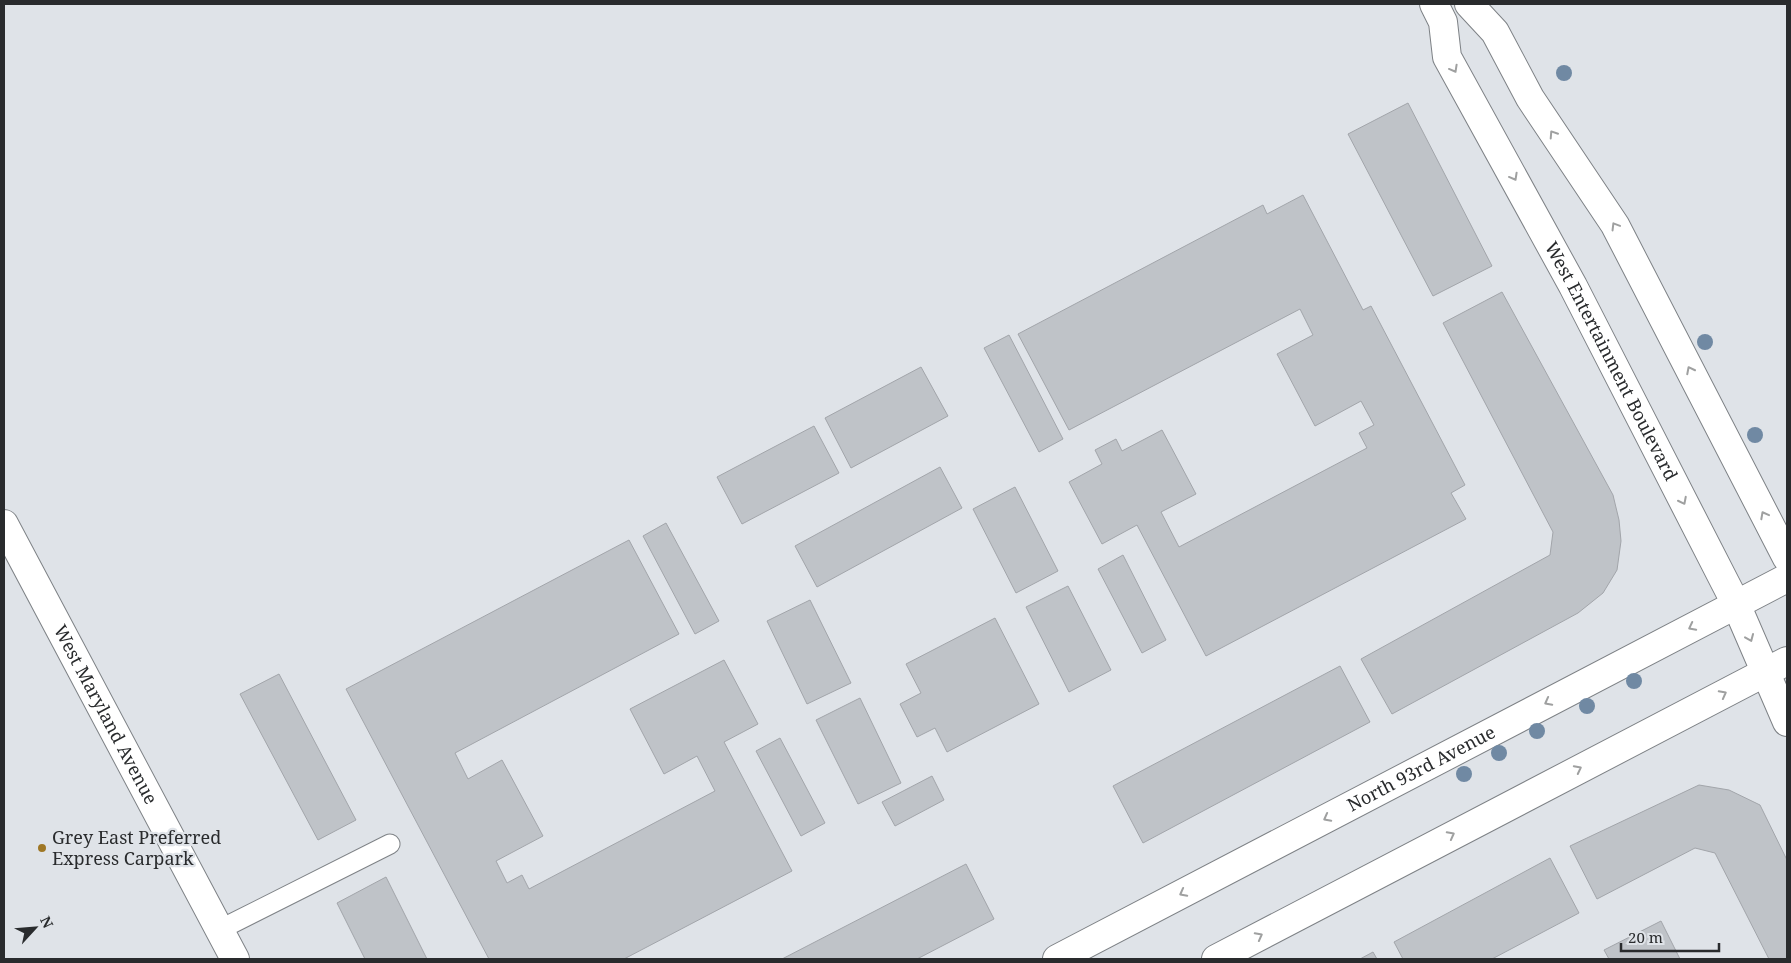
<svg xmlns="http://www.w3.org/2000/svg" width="1791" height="963" viewBox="0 0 1791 963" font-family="'Noto Serif',serif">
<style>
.building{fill:#bfc3c8;stroke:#a2a5aa}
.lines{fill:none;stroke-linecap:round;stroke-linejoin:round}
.service-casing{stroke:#7e8286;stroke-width:21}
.minor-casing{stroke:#7e8286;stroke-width:30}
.tertiary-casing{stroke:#7e8286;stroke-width:30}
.secondary-casing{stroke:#7e8286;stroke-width:30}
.service{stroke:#fff;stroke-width:19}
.minor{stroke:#fff;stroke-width:28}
.tertiary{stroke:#fff;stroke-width:28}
.secondary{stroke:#fff;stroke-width:28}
.tree{fill:#7089a3}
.oneway{stroke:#9fa0a0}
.poi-dot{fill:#9f7725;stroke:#dfe3e8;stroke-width:2}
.labels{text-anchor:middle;stroke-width:4.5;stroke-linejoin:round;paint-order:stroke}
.street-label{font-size:18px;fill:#292b2d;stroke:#dfe3e8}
.poi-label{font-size:18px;fill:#292b2d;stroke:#dfe3e8;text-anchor:start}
</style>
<rect width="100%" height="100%" fill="#dfe3e8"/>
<path class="building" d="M1408,103L1492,266L1433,296L1348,134Z
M1303,195L1363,310L1371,306L1465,485L1451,493L1466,519L1206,656L1137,525L1102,544L1069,482L1102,464L1095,450L1116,439L1122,451L1162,430L1196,494L1161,512L1179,547L1367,448L1359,433L1374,425L1361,401L1315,426L1277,354L1313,335L1300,309L1069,430L1018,334L1263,205L1267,214Z
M1502,292L1613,495L1619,520L1621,541L1617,570L1603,593L1578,613L1392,714L1361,659L1550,555L1553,532L1443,323Z
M1009,335L1063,439L1039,452L984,348Z
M921,367L948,416L851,468L825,418Z
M814,426L839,473L742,524L717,477Z
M940,467L962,508L817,587L795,546Z
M1015,487L1058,571L1016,593L973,509Z
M666,523L719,621L695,634L643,536Z
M629,540L679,634L455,753L468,779L502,760L543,836L496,861L507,883L522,875L529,889L715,791L697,756L664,774L630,709L724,660L758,724L724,742L792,871L624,959H489L346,689Z
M1123,555L1166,640L1142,653L1098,569Z
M1068,586L1111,670L1069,692L1026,607Z
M810,600L851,683L807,704L767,621Z
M995,618L1039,704L947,752L935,728L917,737L900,704L921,693L906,664Z
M1340,666L1370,722L1143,843L1113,786Z
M279,674L356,820L318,840L240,694Z
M860,698L901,783L858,804L816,720Z
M780,738L825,823L801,836L756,751Z
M932,776L944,800L895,826L882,802Z
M1699,785L1729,790L1760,805L1787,860V959H1769L1715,853L1695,848L1597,899L1570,846Z
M1550,858L1579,913L1492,959H1403L1394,942Z
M966,864L994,919L917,959H782Z
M386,877L427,959H365L337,903Z
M1661,921L1680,959H1609L1604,950Z
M1373,952L1377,959H1360Z"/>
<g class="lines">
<defs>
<path id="service" d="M219,930L390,844"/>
<g id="minor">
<path id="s1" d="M1434,4L1443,22L1447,57L1573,286L1736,604L1787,722"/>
<path d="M1469,4L1495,32L1530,98L1615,225L1787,558"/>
</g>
<g id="tertiary">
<path id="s2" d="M1057,959L1787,578"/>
<path d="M1216,959L1787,661"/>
</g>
<g id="secondary">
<path id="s3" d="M4,524L235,959"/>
</g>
</defs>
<use href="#service" class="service-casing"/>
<use href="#minor" class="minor-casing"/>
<use href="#tertiary" class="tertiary-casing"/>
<use href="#secondary" class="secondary-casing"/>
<use href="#service" class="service"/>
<use href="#minor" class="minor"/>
<use href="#tertiary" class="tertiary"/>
<use href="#secondary" class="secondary"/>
</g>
<g class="tree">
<circle cx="1564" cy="73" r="8"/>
<circle cx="1705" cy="342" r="8"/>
<circle cx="1755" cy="435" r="8"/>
<circle cx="1634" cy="681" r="8"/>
<circle cx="1587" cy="706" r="8"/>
<circle cx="1537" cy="731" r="8"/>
<circle cx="1499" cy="753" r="8"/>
<circle cx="1464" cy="774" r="8"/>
</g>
<defs><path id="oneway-chevron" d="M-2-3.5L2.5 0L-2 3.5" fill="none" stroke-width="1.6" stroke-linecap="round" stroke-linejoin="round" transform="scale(1.25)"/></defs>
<g class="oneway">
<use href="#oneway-chevron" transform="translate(1454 69) rotate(61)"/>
<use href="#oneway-chevron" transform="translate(1553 134) rotate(-123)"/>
<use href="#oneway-chevron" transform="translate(1514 177) rotate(61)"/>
<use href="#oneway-chevron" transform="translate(1615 226) rotate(-121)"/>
<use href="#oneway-chevron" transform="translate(1690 370) rotate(-117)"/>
<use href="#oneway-chevron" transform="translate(1683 501) rotate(63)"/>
<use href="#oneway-chevron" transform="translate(1764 515) rotate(-118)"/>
<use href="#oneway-chevron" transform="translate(1692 627) rotate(153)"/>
<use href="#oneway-chevron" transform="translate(1750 638) rotate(67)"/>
<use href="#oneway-chevron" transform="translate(1723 694) rotate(-28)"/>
<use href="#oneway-chevron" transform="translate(1548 702) rotate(152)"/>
<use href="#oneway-chevron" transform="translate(1578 769) rotate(-27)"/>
<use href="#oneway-chevron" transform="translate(1327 818) rotate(152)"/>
<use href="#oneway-chevron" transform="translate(1451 835) rotate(-28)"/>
<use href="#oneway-chevron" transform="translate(1183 893) rotate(152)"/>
<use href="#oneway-chevron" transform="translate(1259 936) rotate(-28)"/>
</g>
<circle class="poi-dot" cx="42" cy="848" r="5"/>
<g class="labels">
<g class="street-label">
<text dy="6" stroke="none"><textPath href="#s1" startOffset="401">West Entertainment Boulevard</textPath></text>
<text dy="6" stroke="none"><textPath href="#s3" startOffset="216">West Maryland Avenue</textPath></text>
<text dy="6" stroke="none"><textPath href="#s2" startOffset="411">North 93rd Avenue</textPath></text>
</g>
<g class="poi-label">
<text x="52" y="844">Grey East Preferred<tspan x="52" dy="21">Express Carpark</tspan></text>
</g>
</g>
<rect width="1791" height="963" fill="none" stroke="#292b2d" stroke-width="10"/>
<g transform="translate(35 928) rotate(64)" stroke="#dfe3e8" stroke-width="4" paint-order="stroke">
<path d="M0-4L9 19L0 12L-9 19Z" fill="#292b2d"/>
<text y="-8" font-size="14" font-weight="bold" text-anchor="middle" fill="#292b2d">N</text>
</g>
<path d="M1621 943v8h98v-8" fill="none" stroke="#292b2d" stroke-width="2.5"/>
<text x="1628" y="943" font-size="15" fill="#292b2d" stroke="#dfe3e8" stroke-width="4" paint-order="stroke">20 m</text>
</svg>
